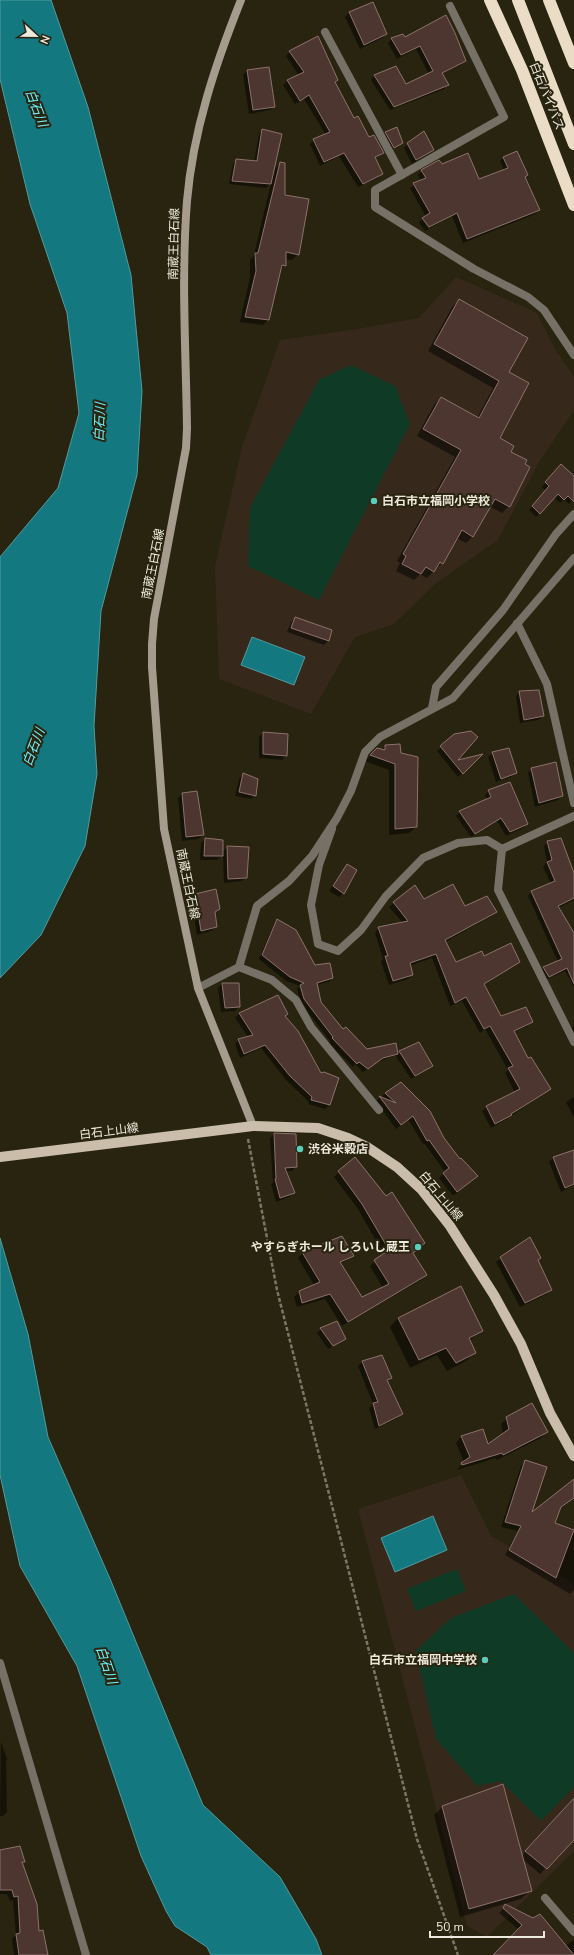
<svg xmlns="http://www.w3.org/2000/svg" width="574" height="1955" viewBox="0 0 574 1955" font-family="'Nunito Sans','Noto Sans JP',sans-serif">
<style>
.education{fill:#36291b}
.green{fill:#0e3a26}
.water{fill:#137880;stroke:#549a9c}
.shadow{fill:#0007;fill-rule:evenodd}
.building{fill:#4d3530;stroke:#8d726c}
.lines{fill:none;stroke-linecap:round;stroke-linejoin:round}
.path{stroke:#7b7765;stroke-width:2.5;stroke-dasharray:4 2;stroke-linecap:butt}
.lane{stroke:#767167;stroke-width:8}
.street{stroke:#767167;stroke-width:8}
.secondary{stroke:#a59c8d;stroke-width:8}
.primary{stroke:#cabeaa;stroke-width:10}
.highway{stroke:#ebddc5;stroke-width:12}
.poi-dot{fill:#5acebc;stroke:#29240f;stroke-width:1.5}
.labels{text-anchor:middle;stroke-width:4;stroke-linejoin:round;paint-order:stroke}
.street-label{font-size:12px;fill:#edeadd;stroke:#29240f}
.poi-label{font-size:12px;font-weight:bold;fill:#edeadd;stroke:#29240f;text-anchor:start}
.water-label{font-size:13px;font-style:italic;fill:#6deffa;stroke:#29240f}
</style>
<rect width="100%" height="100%" fill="#29240f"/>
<path class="education" d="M456,277L537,313L555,349L574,377V410L539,462L498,540L435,584L394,624L355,637L311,714L219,679L215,566L242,447L280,340L357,329L419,318Z
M461,1475L491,1536L574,1584V1851L487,1937L467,1926L358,1509Z"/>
<path class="green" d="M351,365L395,386L410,424L319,600L248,566L250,508L319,380Z
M457,1569L466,1591L416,1611L407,1589Z
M514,1594L574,1653V1787L541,1821L501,1781L477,1786L436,1739L416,1651L451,1618Z"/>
<path class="water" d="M0,0H51L88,107L131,275L142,391L137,475L101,611L94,726L97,774L85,846L41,935L0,978V557L58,488L79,413L67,313L30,204L0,79Z
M252,637L305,657L294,685L241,665Z
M0,1238L28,1334L48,1437L111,1581L203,1805L280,1877L316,1939L322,1955H211L207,1947L175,1926L166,1911L141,1856L77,1666L20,1566L0,1475Z
M433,1516L447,1550L395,1572L381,1538Z"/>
<path class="shadow" d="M373,3L386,34L382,38L360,49L345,17L349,13Z
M404,38L465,61L460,65L441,74L448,85L444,89L390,110L371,80L374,76L406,86L429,74L416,49L397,59L388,43L392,39Z
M290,52L337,80L335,82L354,119L382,152L375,158L382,173L378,178L358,187L339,156L320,166L310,144L314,140L326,135L304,99L295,104L283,85L288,81L299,76L286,56Z
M247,71L274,106L270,110L249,114L243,75Z
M263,130L273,171L280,163L284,196L298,254L292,260L285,259V265L280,270L269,319L263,325L240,322L250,277V260L254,255L271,183L266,188L229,184L233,164L237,160L254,162L259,134Z
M385,132L400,144L392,149L384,134Z
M408,144L433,150L412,164L404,148Z
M504,157L527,175L524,178L539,210L535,214L463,243L452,216L430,228L424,218L426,217L410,188L421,181L418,175L422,171L441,166L478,181L504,171L500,161Z
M422,219L429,229L425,231L419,223Z
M459,300L508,372L499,439L510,453L529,467L509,506L502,513L489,506L473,536L466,543L456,538L442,563L435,561L441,564L427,578L420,574L414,580L396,571L400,563L397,561L455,457L417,436L434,405L441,398L477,418L493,388L428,351L452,307Z
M557,469L574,477V499L569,504L564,500L560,503L554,498L536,517L529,510L546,491L542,487Z
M295,618L331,631L328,641L324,645L287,632L291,622Z
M520,692L543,716L538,720L520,723L516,696Z
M263,733L287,735L286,756L282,760L259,758V737Z
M455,735L456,762L480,756L458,777L437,751Z
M399,745L416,827L409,833L389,835V770L365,761L377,749L382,750L385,746Z
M493,753L515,773L511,777L496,782L488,757Z
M532,769L562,796L558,800L535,807L528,773Z
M243,775L255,795L251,799L235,796L239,779Z
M489,791L527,824L523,828L506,836L497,821L471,837L456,816L460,812L487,800L485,795Z
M196,792L203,835L198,839L182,841L178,798L182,794Z
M205,839L222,852L227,847L248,848L246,877L242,881L224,883L223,855L217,860H200L201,843Z
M548,842L574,876V900L558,908L574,934V987L565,971L545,980L540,971L544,967L558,962L528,896L532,891L551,884L543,867L547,862L544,846Z
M347,865L344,893L339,897L329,891Z
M415,887L424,901L495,912L491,916L445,942L456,964L484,957L519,962L484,985L501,1018L532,1021L528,1026L514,1032L528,1059L549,1089L507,1119L491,1128L482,1111L487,1107L515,1093L505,1073L508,1070L485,1029L480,1033L462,1001L450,1006L432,958L409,966L412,975L408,979L389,985L381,962L383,959L375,933L379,928L403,923L389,907Z
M195,895L219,909L215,913L216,927L211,931L197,935L191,899Z
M277,920L314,966L332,978L329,982L316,985L320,1002L343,1030L367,1050L395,1044L397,1055L400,1052L432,1066L411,1079L395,1055L379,1062L363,1072L355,1064L353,1067L329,1043L330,1041L301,1003L297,989L300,986L286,981L259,959L274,924Z
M222,984H238L239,1007L235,1011L221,1012L218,988Z
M277,997L287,1014L285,1017L329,1105L325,1109L308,1104L309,1102L286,1080L261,1048L240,1058L235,1044L239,1040L248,1037L235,1018L239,1014Z
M574,1026V1036L571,1029Z
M386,1093L443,1138L473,1180L453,1196L439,1178L445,1172L424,1143L423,1144L408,1119L396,1129L376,1101Z
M574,1097V1118L566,1102Z
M274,1134L296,1166L292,1171H285L294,1193L289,1197L276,1202L271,1184L273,1183L270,1138Z
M574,1151V1185L561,1192L549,1162L553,1158Z
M339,1172L412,1254L426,1275L421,1280L342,1326L325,1299L297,1307L294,1297L299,1292L314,1285L298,1258L303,1253L342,1237L353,1256L340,1264L361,1298L383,1288L370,1266L384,1255L358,1209L334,1177ZM348,1258V1260L336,1265L335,1264Z
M530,1239L537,1260L551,1289L547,1294L520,1307L496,1262Z
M398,1318L482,1330L469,1341L475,1353L466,1361L447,1371L437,1355L410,1368L390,1327Z
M321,1329L345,1339L328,1349L317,1333Z
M381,1356L391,1378L387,1382L402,1414L398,1418L375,1429L369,1408L373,1404L358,1366L362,1362Z
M507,1418L546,1432L541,1438L497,1460L496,1458L457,1470L464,1462L456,1443L461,1437L482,1430L488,1445L503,1435L501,1424Z
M526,1461L529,1515L574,1481V1499L559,1509L554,1524L574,1531V1590L570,1594L505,1555L518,1531L501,1527L521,1466Z
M1,1742L7,1759L6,1761L7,1812L3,1816H0Z
M574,1799V1838L540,1874L521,1858L530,1891L521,1899L460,1917L434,1815L442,1807L521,1857Z
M0,1851L24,1861L22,1864L38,1932L47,1955H14L12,1939L16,1935L13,1900L10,1901L7,1894H0Z
M506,1906L565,1946L574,1940V1955H494L518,1929L499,1913Z"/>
<path class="building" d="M373,2L387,34L364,45L349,12Z
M446,15L455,33L466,61L442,73L449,85L394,107L374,75L396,66L406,84L433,71L420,46L401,55L391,38L403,34L405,37Z
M318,36L338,80L335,82L354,118L358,116L369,137L374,135L384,153L375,157L383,174L363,184L344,153L324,162L313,139L330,132L309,95L300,101L287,80L304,72L289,51Z
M269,67L275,107L253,110L247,70Z
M397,127L403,143L394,148L385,132Z
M262,129L282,134L271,184L232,181L236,159L257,161Z
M424,131L434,150L416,160L407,143Z
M517,151L528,175L525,177L540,210L467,239L457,213L429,227L422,218L430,213L413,183L426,178L421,170L439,160L442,164L468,153L479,179L508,168L503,157Z
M280,162L285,163V195L309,199L299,255L286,252V266L282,265L269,320L245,317L256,271L255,253H258Z
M459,299L528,338L509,372L529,383L500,438L514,446L511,452L527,460L525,464L530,467L510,507L495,499L473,537L462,530L443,564L440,562L434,572L426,567L421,574L402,564L406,556L403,554L461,450L423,429L441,397L479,418L499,381L434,344Z
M561,464L574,476V502L568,496L564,500L558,494L540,514L532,506L549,486L545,482Z
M295,617L332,630L329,641L291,628Z
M539,690L544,716L524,720L519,691Z
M471,731L478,737L458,760L483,754L463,774L440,746L454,734Z
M263,732L288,734L287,756L263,754Z
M400,744L401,753L418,757L417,827L395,829V764L370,755L377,748L385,750V745Z
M509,748L517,773L501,779L492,752Z
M556,762L563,796L539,803L531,768Z
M243,773L258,779L256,796L239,792Z
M510,782L528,824L510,832L501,818L475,834L459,811L491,797L488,790Z
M197,791L204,835L186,837L182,793Z
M205,838L223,840V856H204Z
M561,838L574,873V898L558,906L574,933V984L567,968L549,977L543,967L562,959L531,891L555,881L547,862L552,860L547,841Z
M227,846L249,847L247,878L228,879Z
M347,864L357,870L344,894L333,886Z
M453,884L465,906L487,896L497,912L445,940L456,962L482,951L484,956L511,943L520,962L484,984L501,1016L526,1007L533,1022L514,1031L528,1058L531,1057L551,1089L511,1114L512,1115L495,1124L486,1106L520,1089L508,1068L513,1066L490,1026L484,1029L466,997L455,1003L436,954L410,963L413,975L393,981L385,956H388L378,927L408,921L393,902L415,885L424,899Z
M216,889L220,909L215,912L217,927L201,931L195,894Z
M277,919L296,930L315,965L330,963L333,978L317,983L321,1002L343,1029L346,1027L367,1049L396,1043L398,1054L383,1058L368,1069L359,1062L357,1064L332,1038L333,1037L304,999L300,985L304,983L290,977L262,955Z
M222,983H239L240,1007L225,1008Z
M278,995L288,1014L285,1016L298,1031L321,1073L324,1072L339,1078L330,1105L311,1100L312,1097L290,1076L265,1045L244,1054L238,1039L253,1035L239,1013Z
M419,1042L433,1066L415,1076L399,1051Z
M401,1082L430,1111L444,1138L460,1159L461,1158L478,1176L457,1192L443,1173L449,1168L429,1140L427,1141L413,1116L401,1125L379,1096L396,1103L385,1093Z
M274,1133L296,1134L297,1167L285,1168L295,1193L280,1198L275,1179H276Z
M574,1150V1184L565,1188L553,1157Z
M355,1157L386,1196L392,1192L425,1243L413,1253L427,1275L348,1322L330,1294L302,1303L299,1291L320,1282L302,1252L342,1236L354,1256L340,1262L362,1297L389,1284L374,1260L389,1250L362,1204L338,1171Z
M530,1237L541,1258L538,1260L552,1290L525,1303L500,1257Z
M461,1286L483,1331L469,1338L476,1353L456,1363L446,1348L419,1360L398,1318Z
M337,1321L346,1339L333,1346L320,1328Z
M382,1355L392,1378L387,1380L403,1414L379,1426L373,1403L378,1402L362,1361Z
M532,1403L548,1432L503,1455L502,1453L462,1465L461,1463L470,1457L461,1436L483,1429L488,1444L509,1429L506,1417Z
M525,1460L547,1467L532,1512L574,1479V1498L561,1507L555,1523L574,1530L556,1578L509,1550L521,1526L505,1522Z
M503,1784L532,1891L469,1909L442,1806Z
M574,1798V1840L547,1869L525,1851Z
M20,1846L25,1862H22L37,1904L39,1931L43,1930L48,1955H19L16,1934L20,1933L18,1896L14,1897L12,1890H0V1850Z
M505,1904L533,1918L540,1914L574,1955H493L522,1925L503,1908Z"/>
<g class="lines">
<path class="path" d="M248,1139L277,1290L417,1839L458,1955"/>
<path class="lane" d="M325,32L402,175
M332,829L319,865L311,905L318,944L338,951L361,930L386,896L423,858L458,843L487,840L502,849
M545,1898L574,1932"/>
<path class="street" d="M450,6L504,117L375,190V207L474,269L528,297L544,310L574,355
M517,623L547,684L574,803
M432,708L436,687L503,610L556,534L574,514
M574,816L502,849L498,890L574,1042
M239,967L257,906L289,881L312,856L337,818L351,791L365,752L380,737L453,698L574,558
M198,988L239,967L272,980L296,1000L311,1027L379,1110
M0,1663L86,1955"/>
<path class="secondary" d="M241,0C215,65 193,131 187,201C181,276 186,353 187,428L186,448L154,619L152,644V667L164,829L198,988L253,1126"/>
<path class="primary" d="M0,1157L253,1126L318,1128L348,1138L367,1147L397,1167L421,1189L450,1226L494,1295L521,1344L550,1413L574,1456"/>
<path class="highway" d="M490,0L522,70L574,205
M518,0L574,144
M549,0L574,63"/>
</g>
<g class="poi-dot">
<circle cx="374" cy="501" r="4"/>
<circle cx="300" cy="1149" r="4"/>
<circle cx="418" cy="1247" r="4"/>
<circle cx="485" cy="1660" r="4"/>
</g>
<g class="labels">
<g class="street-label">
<text transform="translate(547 96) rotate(68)" y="4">白石バイパス</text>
<text transform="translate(174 244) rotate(-89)" y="4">南蔵王白石線</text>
<text transform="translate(153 564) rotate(-79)" y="4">南蔵王白石線</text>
<text transform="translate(188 884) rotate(78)" y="4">南蔵王白石線</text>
<text transform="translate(109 1131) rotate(-7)" y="4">白石上山線</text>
<text transform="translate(441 1196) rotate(50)" y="4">白石上山線</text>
</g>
<g class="poi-label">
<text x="382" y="505">白石市立福岡小学校</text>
<text x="308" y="1153">渋谷米穀店</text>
<text x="410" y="1251" text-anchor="end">やすらぎホール しろいし蔵王</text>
<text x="477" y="1664" text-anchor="end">白石市立福岡中学校</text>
</g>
<g class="water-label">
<text transform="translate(37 108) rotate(69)" y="5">白石川</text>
<text transform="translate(99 422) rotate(-88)" y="5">白石川</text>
<text transform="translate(33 747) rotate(-69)" y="5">白石川</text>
<text transform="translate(107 1665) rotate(71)" y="5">白石川</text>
</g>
</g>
<g transform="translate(36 36) rotate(112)" stroke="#29240f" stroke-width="3" paint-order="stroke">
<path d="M0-3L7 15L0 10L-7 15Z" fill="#edeadd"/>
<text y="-6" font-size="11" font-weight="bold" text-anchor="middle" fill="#edeadd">N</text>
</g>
<path d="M430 1931v6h114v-6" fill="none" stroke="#edeadd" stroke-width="2"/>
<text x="436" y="1931" font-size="12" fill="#edeadd" stroke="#29240f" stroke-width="3" paint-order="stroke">50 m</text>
</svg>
